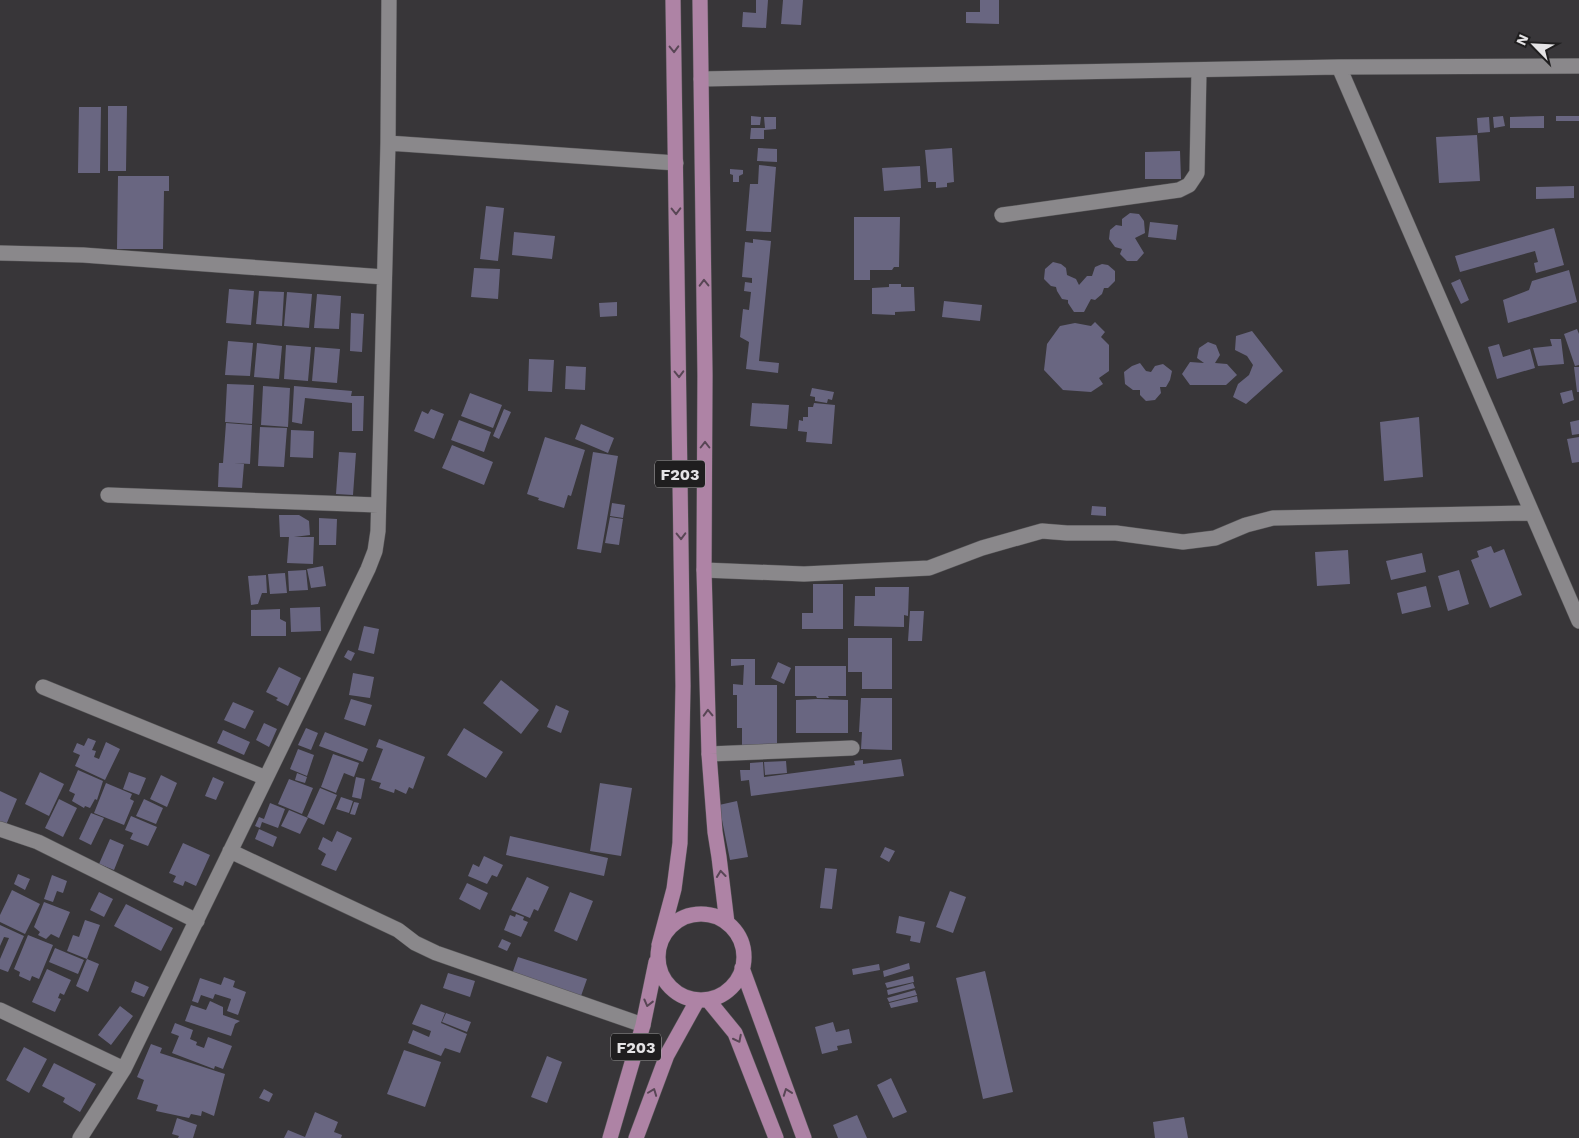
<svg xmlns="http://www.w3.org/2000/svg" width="1579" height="1138" viewBox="0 0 1579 1138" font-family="'Work Sans',sans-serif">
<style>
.building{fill:#696681}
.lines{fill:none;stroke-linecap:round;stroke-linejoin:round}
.minor-casing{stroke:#565557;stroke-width:16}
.major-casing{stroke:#565557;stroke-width:16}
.minor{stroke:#8a888b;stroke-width:15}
.major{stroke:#ae83a5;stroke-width:15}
.oneway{stroke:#584655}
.labels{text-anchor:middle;stroke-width:5;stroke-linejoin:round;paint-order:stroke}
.shield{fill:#1f1e1f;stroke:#aaa9aa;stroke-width:1}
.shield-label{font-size:16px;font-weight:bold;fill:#e5e4e6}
</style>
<rect width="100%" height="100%" fill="#383639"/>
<path class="building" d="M756,0H768L766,28L742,27L743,12L756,13Z
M783,0H803L801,25L781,24Z
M980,0H999V24L966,23V12H980Z
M108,106H127L126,171H108Z
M79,107H101L100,173H78Z
M751,116L761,117L760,125H751Z
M1503,116L1505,126L1494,128L1493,117Z
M1544,116V128H1510V117Z
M1556,116H1579V121H1556Z
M764,117H776V129L764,130V139H750L751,128H765Z
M1489,117L1490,132L1478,133L1477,118Z
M1477,135L1480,181L1439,183L1436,137Z
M758,148L777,149V162L757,161Z
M952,148L954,182L947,183V187L936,188V182H928L925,150Z
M1180,151L1181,179H1145V152Z
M759,165L776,167L771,232L746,231L750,184H758Z
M920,166L921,188L884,191L882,168Z
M730,169L743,170V174L739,176V182H733V175L730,174Z
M118,176H169V191H164L163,249H117Z
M1574,186V198L1536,199V187Z
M486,206L504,208L498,261L480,259Z
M1130,213L1139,214L1144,221L1145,233L1135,238L1144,253L1137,261H1127L1120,254L1122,249L1115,247L1109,239L1110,230L1116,225L1122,226V219Z
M854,217H900L899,267H894L892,270H870V280H854Z
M1150,222L1178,225L1176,240L1148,237Z
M1554,228L1564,265L1536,273L1534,263L1538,262L1535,251L1460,272L1455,256Z
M514,232L555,236L552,259L512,255Z
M753,239L771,241L759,361L779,363L778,373L746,369L749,342L740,337L743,309L749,310L751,292L744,291L745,282L752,283V278L742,277L745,242L753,243Z
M1053,262L1061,264L1066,268L1067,275L1076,279L1079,285L1087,276H1092L1095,267L1102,264L1108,265L1115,271V281L1108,288H1104L1102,294L1095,300L1091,299L1084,312H1074L1068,303V300L1062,299L1057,291L1056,287L1051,286L1044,279L1045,269Z
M474,268L500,269L498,299L471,297Z
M1569,270L1577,302L1508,323L1503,300L1529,290L1532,281Z
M1460,279L1469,300L1461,304L1451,283Z
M889,284H901V287H914L915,311L895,312V315L872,314V288L889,287Z
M229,289L254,291L251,325L226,323Z
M259,291L284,292L282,326L256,324Z
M287,292L312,294L309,328L284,326Z
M317,294L341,296L339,329L314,328Z
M944,301L982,305L980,321L942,317Z
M617,302V316L600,317L599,303Z
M351,313L364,314L362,352L350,351Z
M1095,322L1105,332L1101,337L1109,345V371L1099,378L1103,384L1091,392L1063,390L1044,370L1047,344L1060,326L1075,323L1091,326Z
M1577,329L1579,334V365L1575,366L1564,334Z
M1252,331L1283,371L1246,404L1233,397L1238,384L1249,375L1253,365L1247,356L1235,350L1236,336Z
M1550,339H1561L1564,364L1538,366L1533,348L1552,346Z
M228,341L253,343L250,376L225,375Z
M1208,342L1216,345L1220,355L1215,363L1227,364L1237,375L1226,385H1190L1182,374L1190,362L1204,363L1197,358L1199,348Z
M257,343L282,346L279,379L254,377Z
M1499,344L1503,357L1530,349L1535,368L1497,379L1488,347Z
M286,345L311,347L308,381L284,379Z
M315,347L340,349L337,383L312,381Z
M529,359L554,360L552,392L528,391Z
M1140,363L1146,371L1151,372L1155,366L1163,364L1172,371L1170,380L1166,387H1160L1161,393L1155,400L1146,401L1140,395V390H1133L1125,384L1124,372L1132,366Z
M566,366L586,367L585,390L565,389Z
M1574,367H1579V392H1577Z
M227,384L254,385L252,424L225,422Z
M263,386L290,388L288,427L261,425Z
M294,386L352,391L351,396H364L363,431H352V403L305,398L302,424L292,422Z
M812,388L834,392L832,400L828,399L827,403L815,401V397L810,396Z
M1572,390L1574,400L1563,404L1560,393Z
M470,393L502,405L493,428L461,416Z
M752,403L789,405L787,429L750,426Z
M814,403L835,405L832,444L806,442L807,432L798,431L799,420L803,421V417H808V407H813Z
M431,409L444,414L434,439L414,431L422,411L428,414Z
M504,409L511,412L499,439L493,436Z
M1419,417L1423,477L1384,481L1380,422Z
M459,420L491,432L484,452L451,440Z
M1579,420V434L1572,435L1570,422Z
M226,423L252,425L250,464L234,463L244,464L242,488L218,487L219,463H223Z
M581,424L614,438L608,453L575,439Z
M260,427L287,428L284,467L258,466Z
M291,430L314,431L313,458L290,457Z
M545,437L585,450L571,496L568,495L564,508L538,500L539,498L527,494Z
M1579,437V462L1572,463L1567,439Z
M452,445L493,462L484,485L442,468Z
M339,452L356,453L353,495L336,494Z
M593,452L618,456L601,553L577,549Z
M612,503L625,505L623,518L610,516Z
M1092,506L1106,507V516L1091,515Z
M279,515H299L309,521L310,535L294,537H314L313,564L287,563L289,537H280Z
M610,517L623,519L619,545L605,543Z
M319,518L337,519L336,545H319Z
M1491,546L1494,553L1504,549L1522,595L1490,608L1471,560L1479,557L1477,551Z
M1348,550L1350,584L1317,586L1315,552Z
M1422,553L1426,572L1391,580L1386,561Z
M323,566L326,586L311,588L307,569Z
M306,570L308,590L289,591L288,571Z
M1459,570L1469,604L1448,611L1438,576Z
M285,573L287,593L270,594L268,574Z
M266,575L267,593H262L258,604L251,605L248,576Z
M813,584H843V629H802V613H813Z
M1426,586L1431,607L1402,614L1397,593Z
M875,587H909L908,616L904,615V627L854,626L855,596H875Z
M320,607L321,631L291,632L290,608Z
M280,609V619L286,622V636H251V610Z
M910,611H924L922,641H908Z
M364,626L379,629L374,654L358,650Z
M848,638H892V689H862V672H848Z
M348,650L355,653L351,661L344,657Z
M731,659H755V685H777V745H742V728H737V695H733V684L743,685L744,665L731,666Z
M778,662L791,668L784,684L771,678Z
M795,666H846V696H828L829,698H817L816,696H795Z
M279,667L301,678L288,706L276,700L278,698L266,692Z
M353,673L374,677L370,698L349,695Z
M501,680L539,710L521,734L483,703Z
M861,698H892V750L861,749L862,732H859Z
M351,699L372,705L365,726L344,719Z
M817,699L848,700V733H796V700Z
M233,702L254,711L245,729L224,720Z
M556,705L569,711L561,733L547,727Z
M264,723L277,729L269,747L256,740Z
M306,728L318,733L311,750L298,745Z
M464,728L503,752L486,778L447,755Z
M223,730L250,742L244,755L217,743Z
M325,732L368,749L363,762L319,746Z
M88,738L96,741L92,750L96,751L94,757L99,759L106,742L120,749L105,780L75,766L80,755L73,752L77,743L84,746Z
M379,739L425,757L413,789L409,787L406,794L395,789L394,793L379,788L381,783L371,780L383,749L376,747Z
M298,749L314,755L307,776L290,769Z
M333,754L359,763L354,777L344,773L336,793L321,787Z
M901,759L904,776L751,796L749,780L741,781L740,770H750V763L763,762L764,777L855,765L854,761L863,760V764Z
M786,761L787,773L765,775L764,762Z
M78,770L103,781L97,800L95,799L90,808L85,806L84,808L72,801L75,794L69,791Z
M40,772L64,784L49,816L25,804Z
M129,772L146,778L139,795L123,789Z
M297,773L307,777L305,783L295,780Z
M161,775L177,783L167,807L150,799Z
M213,777L224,782L216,800L205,796Z
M356,777L365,779L361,799L352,797Z
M289,779L313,788L302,814L278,804Z
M106,783L132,794L130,799L134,801L124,825L94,813Z
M600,783L632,788L621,856L590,851Z
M320,788L337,795L324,825L307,817Z
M0,791L17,799L6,825L0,822Z
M341,797L353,801L349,813L336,809Z
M59,799L77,808L63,837L45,828Z
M144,799L163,808L156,824L136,816Z
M737,801L748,857L730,860L719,805Z
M354,802L359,803L355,815L350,814Z
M270,803L285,809L278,828L262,822L260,828L255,826L259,817L264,819Z
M289,810L308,818L300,834L281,826Z
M91,813L104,818L91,845L79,839Z
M131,816L157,827L148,846L130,839L133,833L125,830Z
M259,829L277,837L273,847L255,839Z
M337,831L352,838L336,871L321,865L326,854L318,849L323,837L332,842Z
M510,836L608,858L604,876L506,855Z
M110,839L124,845L114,870L99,864Z
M183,843L210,855L196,886L185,881L183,886L173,882L176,876L169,873Z
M885,847L895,851L889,862L880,857Z
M484,856L503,865L497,877L492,875L487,884L468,876L473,864L479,867Z
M825,868L837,869L832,909L820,908Z
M18,874L30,879L25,890L14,884Z
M52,875L67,881L63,893L57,891L53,902L44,899Z
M527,877L549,887L538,911L534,909L530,918L511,910Z
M467,883L488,893L480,910L459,899Z
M12,890L40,904L25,934L0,922V915Z
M950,891L966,897L953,933L936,927Z
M99,892L113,899L104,917L90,910Z
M570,892L593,901L577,941L554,931Z
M44,902L70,912L59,938L51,934L46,939L38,935L40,932L34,927Z
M126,904L173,928L161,951L114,926Z
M516,914L524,917L523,920L528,922L521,937L504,930L510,915L515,917Z
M899,916L925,922L920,943L910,941L911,936L896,933Z
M85,920L100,925L87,959L67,951L73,935L79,937Z
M0,925L24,936L8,972L0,969V959L9,938L4,937L0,946Z
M28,935L53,945L39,979L32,976L30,981L19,976L20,972L14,969Z
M502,939L511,943L507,951L498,947Z
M55,948L84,960L78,974L49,962Z
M518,957L587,979L581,996L512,974Z
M87,959L99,964L88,992L76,986Z
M909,963L910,969L884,977L883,971Z
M879,964L880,970L853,975L852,969Z
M47,969L71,980L64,995L60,993L58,998L61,999L55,1012L32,1002Z
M985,971L1013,1092L983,1099L956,978Z
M448,973L475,981L470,997L443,988Z
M913,976L914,982L887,988L885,983Z
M224,977L235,981L233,987L246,992L238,1015L227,1011L231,999L215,994L213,999L201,995L198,1003L192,1001L200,978L221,985Z
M135,981L149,987L144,997L131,992Z
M913,983L915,988L888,995L887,990Z
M915,990L917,995L889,1002L887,998Z
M917,996L918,1002L891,1008L889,1003Z
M210,1001L223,1007V1015L240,1021L235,1024L231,1036L185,1021L191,1005L206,1010Z
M421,1004L445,1013L441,1023L467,1034L460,1053L445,1048L441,1056L408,1043L413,1030L429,1037L431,1031L412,1024Z
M120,1006L133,1016L111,1045L98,1035Z
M446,1013L471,1022L467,1032L442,1022Z
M833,1022L836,1032L849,1029L852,1043L837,1046L838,1050L822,1054L815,1027Z
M175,1023L193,1030L190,1039L197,1042L196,1045L204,1048L208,1037L232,1046L223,1069L215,1066L214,1069L172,1053L179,1036L171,1033Z
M151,1044L162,1048L160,1053L225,1074L214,1116L202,1111L201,1116L191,1114L189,1118L156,1111L158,1105L137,1099L144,1080L137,1077Z
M24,1047L47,1059L29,1093L6,1080Z
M404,1050L441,1062L425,1107L387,1094Z
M547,1056L562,1062L547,1103L531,1097Z
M54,1063L96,1084L80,1112L63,1102L65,1098L42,1086Z
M891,1078L907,1112L893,1118L877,1085Z
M264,1089L273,1094L269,1102L259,1098Z
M315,1112L338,1122L334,1132L342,1135L341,1138H284L288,1130L305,1137Z
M857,1115L867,1138H838L833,1125Z
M1184,1117L1188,1138H1155L1153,1122Z
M177,1118L197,1125L193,1138H178L179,1136L172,1134Z"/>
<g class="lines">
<defs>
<path id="minor" d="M1339,67L1579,621
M701,79L1339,67L1579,66
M388,143L389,0
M1002,215L1179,190L1189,185L1197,173L1199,70
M0,253L83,255L384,277
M108,495L378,505
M704,570L804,574L929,568L982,548L1042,531L1067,533H1116L1183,542L1215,538L1246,525L1273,518L1532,513
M43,687L266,778
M709,754L852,748
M0,829L38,842L197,921
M230,851L398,930L415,943L436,953L643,1025
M0,1010L124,1069
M80,1138L124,1069L368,569L375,551L378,531L388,143L676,163"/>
<path id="major" d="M700,0L705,375L704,570L709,754L715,832L719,857L727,923
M658 957a43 43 0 1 1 86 0a43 43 0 1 1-86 0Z
M659,945L674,889L680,843L683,686L673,0
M742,968L804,1138
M708,1000L735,1033L776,1138
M610,1138L643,1025L656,962
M636,1138L667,1055L697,1001"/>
</defs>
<use href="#minor" class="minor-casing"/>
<use href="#major" class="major-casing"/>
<use href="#minor" class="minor"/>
<use href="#major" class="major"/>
</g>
<defs><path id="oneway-chevron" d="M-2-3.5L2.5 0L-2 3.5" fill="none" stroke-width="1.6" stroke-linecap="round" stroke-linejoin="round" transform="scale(1.25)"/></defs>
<g class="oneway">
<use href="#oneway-chevron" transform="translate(674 49) rotate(89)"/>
<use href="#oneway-chevron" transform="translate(676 211) rotate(89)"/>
<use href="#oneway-chevron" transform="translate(704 283) rotate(-91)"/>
<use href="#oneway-chevron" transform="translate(679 374) rotate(89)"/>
<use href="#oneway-chevron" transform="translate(705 445) rotate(-90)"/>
<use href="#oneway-chevron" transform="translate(681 536) rotate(89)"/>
<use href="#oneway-chevron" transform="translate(708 713) rotate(-92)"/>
<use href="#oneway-chevron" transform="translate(721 874) rotate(-96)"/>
<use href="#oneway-chevron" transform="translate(648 1003) rotate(104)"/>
<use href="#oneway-chevron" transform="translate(738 1039) rotate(63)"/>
<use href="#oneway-chevron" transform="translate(653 1092) rotate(-69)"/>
<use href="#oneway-chevron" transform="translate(787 1092) rotate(-110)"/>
</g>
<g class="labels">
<g class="shield">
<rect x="655" y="460.5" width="50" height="27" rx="4"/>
<rect x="611" y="1033.5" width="50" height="27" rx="4"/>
</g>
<g class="shield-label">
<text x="680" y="480">F203</text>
<text x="636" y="1053">F203</text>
</g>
</g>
<g transform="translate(1534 45) rotate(294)" stroke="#1f1e1f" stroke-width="4" paint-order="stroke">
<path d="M0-4L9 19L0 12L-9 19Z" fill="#e5e4e6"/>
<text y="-8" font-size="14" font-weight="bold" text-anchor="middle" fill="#e5e4e6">N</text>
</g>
</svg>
